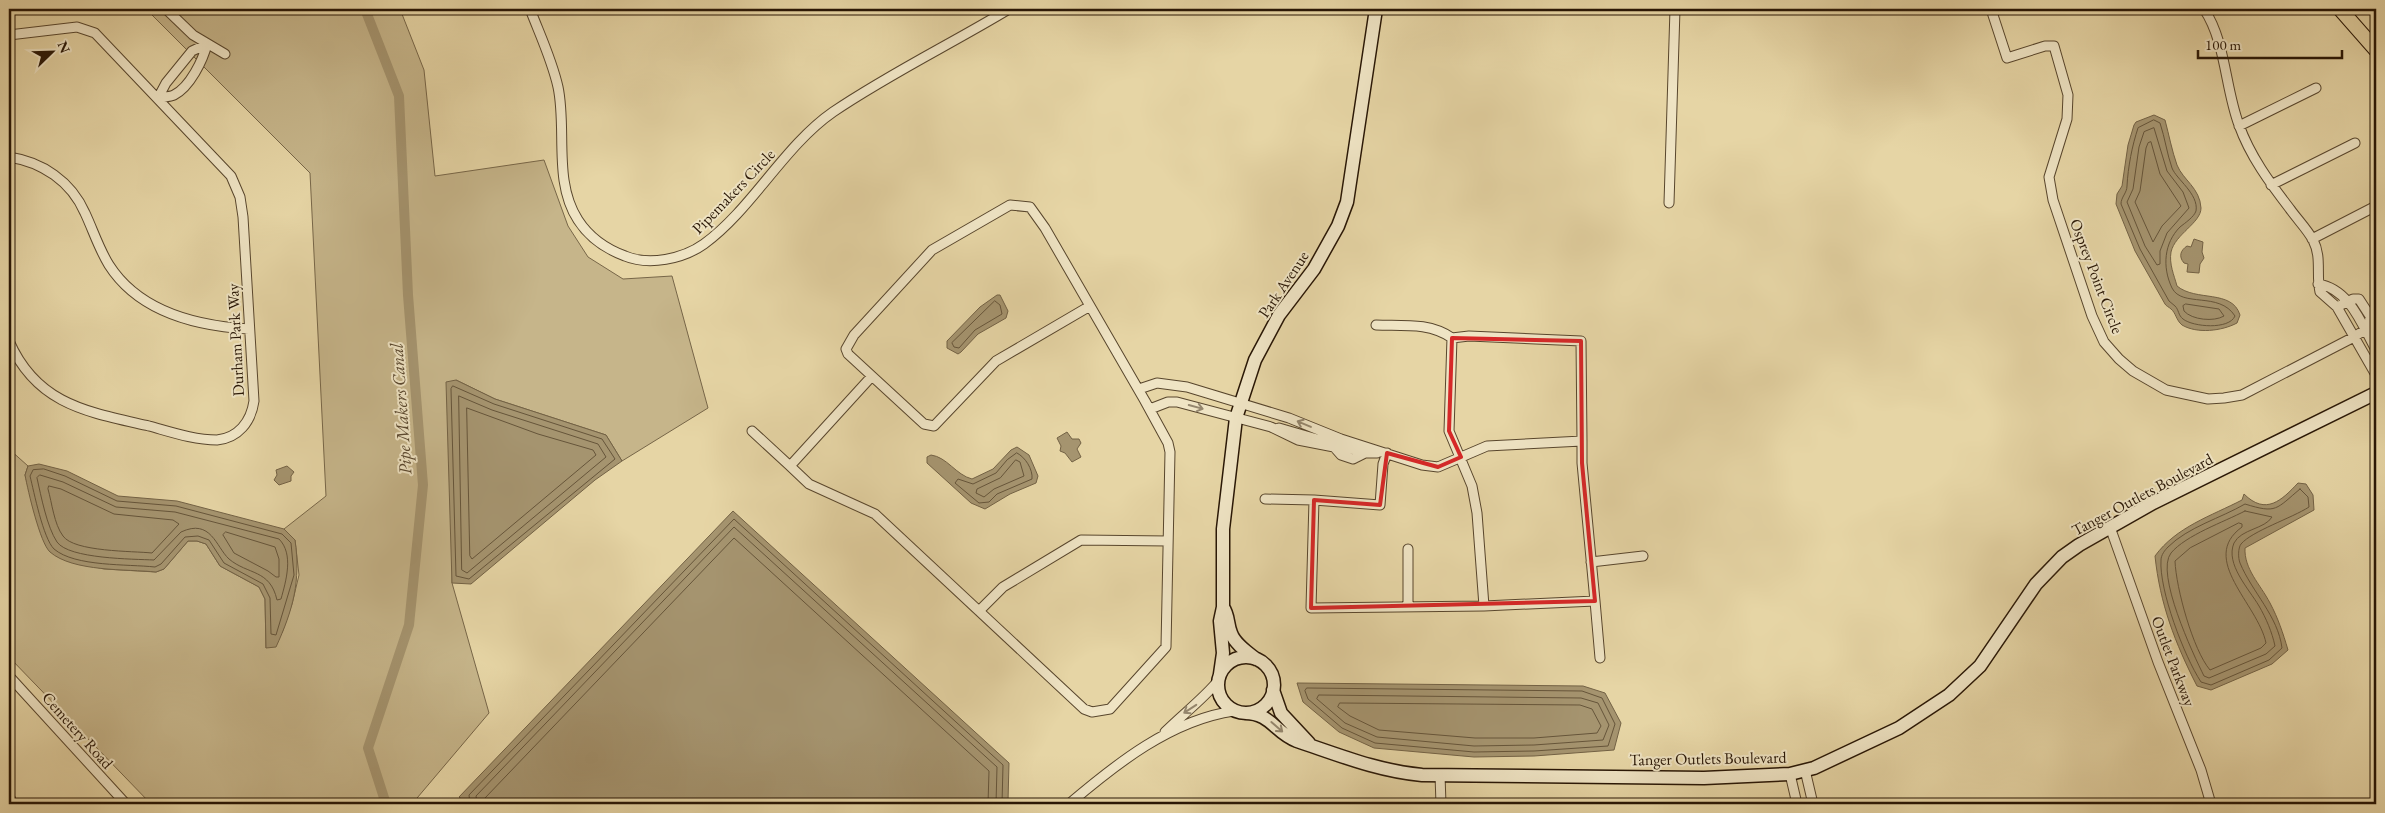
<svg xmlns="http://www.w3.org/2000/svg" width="2385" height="813" viewBox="0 0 2385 813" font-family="'EB Garamond',serif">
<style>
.green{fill:#c6b58a;stroke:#776648}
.water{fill:#a5946f;stroke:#736245}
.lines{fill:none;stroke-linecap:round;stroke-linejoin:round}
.shore{stroke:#66553a;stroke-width:1}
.canal{stroke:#a5946f;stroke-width:10}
.street-casing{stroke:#58462d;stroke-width:11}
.secondary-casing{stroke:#281605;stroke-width:15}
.primary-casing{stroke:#281605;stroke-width:16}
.street{stroke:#efe4c4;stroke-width:9}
.secondary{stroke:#efe4c4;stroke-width:12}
.primary{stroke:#e6d5a5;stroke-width:14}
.oneway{stroke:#95876e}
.marked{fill:none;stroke:#d62828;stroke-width:4;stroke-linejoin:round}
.labels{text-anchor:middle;stroke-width:4;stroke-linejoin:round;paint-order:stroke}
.street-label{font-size:16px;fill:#281605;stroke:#efe4c4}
.water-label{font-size:18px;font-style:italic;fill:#5a482f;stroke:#efe4c4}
</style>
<rect width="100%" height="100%" fill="#e6d5a5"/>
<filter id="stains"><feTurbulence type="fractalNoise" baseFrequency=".004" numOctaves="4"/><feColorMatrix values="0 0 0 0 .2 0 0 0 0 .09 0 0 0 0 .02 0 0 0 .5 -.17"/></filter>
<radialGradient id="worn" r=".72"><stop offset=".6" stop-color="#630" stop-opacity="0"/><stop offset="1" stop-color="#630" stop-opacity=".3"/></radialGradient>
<path class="green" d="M146,9H400L424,70L435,176L544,160L568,226L588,257L623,279L672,276L708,408L622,461L606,435L495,399L456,380L452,583L489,713L412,804H151L9,657V449L28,466L25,475L42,537L65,560L104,569L156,572L164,569L188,541H197L206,544L220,566L259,587L265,599L266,648L282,633L292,604L299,575L295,540L284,529L326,496L310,173Z"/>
<path class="water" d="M2154,115L2165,120C2169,135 2172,151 2177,165C2183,180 2200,188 2201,208C2201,223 2175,234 2171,252C2169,264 2174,275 2177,286C2196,302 2232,289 2240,315L2237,323C2222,331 2197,334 2182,325C2176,320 2176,313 2171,309C2169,307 2166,306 2165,304L2135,251L2116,204L2117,194L2122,186L2128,145L2134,125L2136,122Z
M2194,239L2203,242L2202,252L2204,258L2200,264L2199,273L2187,272L2188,264L2184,263C2178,256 2181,250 2187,246L2191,247Z
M997,295H1000L1008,311L1006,318L978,334L961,352L958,354L947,348V341L980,307Z
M456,380L495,399L606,435L622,461L595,480L471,584L452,583L446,382Z
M1067,432L1072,439H1079L1081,443L1077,449L1081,457L1072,462L1065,453L1060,451L1061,446L1057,438Z
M1017,447L1029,455L1038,476L1036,483L1010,494L985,509L971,503L927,463V457L931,455C947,457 956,475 972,479L993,469L1011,450Z
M39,464L67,471L118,496L177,501L284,529L295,540C301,581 293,610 276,647L266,648L265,599L259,587L220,566L206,544L197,541H188L164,569L156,572C127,569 73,572 50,552C40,543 28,491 25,475L28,466Z
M287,466L294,472L291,476V481L279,485L274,480L277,475L276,470Z
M2298,483L2306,484L2313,495L2314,510L2245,548C2244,569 2260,584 2270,603C2278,618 2283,633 2288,650L2272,664L2211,690L2197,686C2175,643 2160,604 2155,556C2176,527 2211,516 2242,500L2244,494C2266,516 2282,500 2298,483Z
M733,511L1009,763L1008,801L1005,804H468L459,797Z
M1297,683L1583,686L1605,693L1621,723L1614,750L1534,756L1474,757L1374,748L1339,732L1303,702Z"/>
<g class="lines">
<path class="shore" d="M2154,120L2160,123C2165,138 2167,154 2172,168C2176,179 2199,194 2196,211C2194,217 2185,223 2180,227C2164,243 2162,267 2172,288C2182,308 2219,291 2235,316C2229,330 2193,327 2183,319C2178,315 2179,310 2175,306C2173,304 2171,303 2169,301L2140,249L2121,204C2121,197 2127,193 2127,186C2128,167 2132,146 2138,128Z
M2154,128L2167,171L2183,192L2189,208L2167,233L2160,251V264L2157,265L2145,246L2127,202L2133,189L2139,147L2144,132Z
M2151,142L2160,174L2181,206L2162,226L2153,242L2135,202L2140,191L2146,148L2148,143Z
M995,301L1000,305L1002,314L975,330L959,348L954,347L952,343Z
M2186,304L2219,309L2224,316C2214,322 2192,320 2184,311L2183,306Z
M453,386L494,404L602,439L615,459L469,579L456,576L451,389Z
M459,396L492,410L598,444L606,457L467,573L462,570Z
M467,408L538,434L593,450L596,455L472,559L470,556Z
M1017,453C1025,457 1033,469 1032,479L997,494L989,502L979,503L955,483L958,479L973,484L996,473L1007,460Z
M1016,460L1020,462L1024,476L994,489L984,497L976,493L977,489L1000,478Z
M44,469L65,476L117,501L176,506L282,534L291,543L294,575L276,635L271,634L270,598L263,584L224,563L209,540L198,536L185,537L161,564L155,567C128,564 75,567 54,549C43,538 34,492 30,476L33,470Z
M40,475L63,482L116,507L175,512L279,539C294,554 286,581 281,599L277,600C270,569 248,575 229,559C216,547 211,518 181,532L154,560C133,559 69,559 57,542C47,527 41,496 37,478Z
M49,486L61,489L114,514L173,520L179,524L152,553C133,551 74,552 63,536C54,524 52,503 48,489Z
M2300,489L2308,497L2309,507C2292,518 2252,531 2241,544C2238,548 2238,558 2240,563C2252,592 2278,616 2282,648L2269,660L2211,685L2201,682C2184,656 2159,590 2161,560C2161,555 2165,550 2168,547C2188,527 2221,518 2245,504C2277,514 2276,509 2300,489Z
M2245,511L2272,517C2265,529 2241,529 2234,543C2225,564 2249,589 2259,606C2266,618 2272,632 2275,646L2266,654L2209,678L2204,676C2193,654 2155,573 2171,553C2186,535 2224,522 2245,511Z
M2239,523L2242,524V527C2198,559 2258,604 2266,643L2261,648L2210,670C2193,650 2176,588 2175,561L2190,548Z
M226,532L275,547L279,559V577H276L268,571L234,553L223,535Z
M1307,688L1582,691L1602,698L1615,724L1608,746L1534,751L1474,752L1375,743L1342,728L1308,699L1305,691Z
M1319,695L1581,698L1598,703L1609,725L1603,740L1534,745L1474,746L1377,737L1345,723L1317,699Z
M1340,703L1580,705L1592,709L1601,726L1597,733L1534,738H1475L1379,730L1350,716L1338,707Z
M470,804L469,795L734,519L1003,765L1002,804
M477,804L476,796L734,527L997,767L996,804
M484,804L485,798L734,538L989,771L988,804"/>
<path class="canal" d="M365,9L399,96L408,295L423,485L409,625L368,748L386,804"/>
<defs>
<path id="street" d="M166,9L193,35L225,54
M530,9C540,35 552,60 558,87C567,129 553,182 578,220C589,237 606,249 625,256C649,266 683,259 704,244C752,209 784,146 833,112C889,74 951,44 1009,9
M1991,9L2007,58L2045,46H2054L2068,95L2067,119L2049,177L2053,200L2092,316L2104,342L2119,359L2133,371L2166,390L2208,399L2224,398L2242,395L2354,337L2369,327L2370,316L2359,299H2353L2337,307
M2204,9C2226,42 2225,88 2239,125C2250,156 2270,183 2290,209C2297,219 2307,229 2313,240C2322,257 2316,274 2320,292L2337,307L2376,375
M9,35L77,27L95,33L231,176L240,197L243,217L254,401C251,422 238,438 217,440C194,440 171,432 149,426C88,412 37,405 9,341
M158,98C163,97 170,97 174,95C190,87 203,60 207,44
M158,98L166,83L192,51L207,44
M2239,126L2316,88
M9,157C42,162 71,181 85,213C93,230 99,249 109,265C139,312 196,326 249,329
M2271,185L2355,143
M1669,203L1675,9
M2312,239L2376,206
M2318,284C2350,289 2362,325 2376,350
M1376,325C1402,326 1429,322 1452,338
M1139,389L1157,383L1187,387L1289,418L1341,439L1422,465L1438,467L1487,446L1582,441L1581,341L1469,336L1452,338L1449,431L1472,486L1477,513L1484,606L1595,601L1582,463V441
M1150,409L1168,402H1177L1271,427L1298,440L1334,447L1341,455L1353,459L1365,453H1377
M1279,428L1365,453
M752,431L790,466L872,376
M1387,453L1383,464L1380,505L1314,500L1311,608L1484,606
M790,466L809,484L875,514L1084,709L1092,712L1110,709L1166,647L1170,452L1168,443L1145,401L1045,228L1030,207L1010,205L932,250L854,335L846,349L848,354L924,424L934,426L996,361L1090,306
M1265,499L1314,500
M2110,527L2158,662L2201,770L2211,804
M1408,549V607
M1591,562L1643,556
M1595,601L1600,658
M979,611L1003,587L1081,540L1168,541
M9,676L126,804
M1165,732C1183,714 1202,700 1218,681
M1805,770L1813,804
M1790,774L1797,804
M1440,775L1441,804
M9,796L13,804
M1069,804C1116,764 1171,720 1234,711"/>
<path id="secondary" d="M1223,607C1229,616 1227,623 1231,633C1235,644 1247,652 1256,659
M1218 685a28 28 0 1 1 56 0a28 28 0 1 1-56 0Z
M1220,674L1223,653L1220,621L1223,607V529L1236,418L1255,360L1279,315L1314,269L1338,226L1347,202L1376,9
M1273,690L1281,713L1309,743
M1245,713C1271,713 1275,733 1297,741C1339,755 1378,771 1422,775L1704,778L1790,774L1814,768L1899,728L1949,695L1980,666L2036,584L2062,557L2079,545L2153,503L2376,393"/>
<path id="primary" d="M2340,9L2376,50"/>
</defs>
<use href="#street" class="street-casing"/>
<use href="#secondary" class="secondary-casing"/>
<use href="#primary" class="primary-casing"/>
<use href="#street" class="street"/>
<use href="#secondary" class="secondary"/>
<use href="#primary" class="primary"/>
</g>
<defs><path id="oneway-shaft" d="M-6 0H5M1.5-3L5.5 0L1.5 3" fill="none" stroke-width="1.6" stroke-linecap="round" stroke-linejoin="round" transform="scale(1.25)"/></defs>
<g class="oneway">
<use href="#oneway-shaft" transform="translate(1196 407) rotate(15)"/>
<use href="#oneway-shaft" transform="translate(1304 424) rotate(-157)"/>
<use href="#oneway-shaft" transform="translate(1190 709) rotate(147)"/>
<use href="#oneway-shaft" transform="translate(1277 727) rotate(41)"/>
</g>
<path class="marked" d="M1452,338L1581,341L1582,463L1595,601L1311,608L1314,500L1380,505L1387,453L1438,467L1461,457L1449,431Z"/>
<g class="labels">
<g class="street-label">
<text transform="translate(733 191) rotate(-46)" y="6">Pipemakers Circle</text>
<text transform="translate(2097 276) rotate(69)" y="6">Osprey Point Circle</text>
<text transform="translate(1283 284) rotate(-56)" y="6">Park Avenue</text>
<text transform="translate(235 340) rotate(-93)" y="6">Durham Park Way</text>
<text transform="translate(2142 494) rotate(-28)" y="6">Tanger Outlets Boulevard</text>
<text transform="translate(2174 661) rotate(69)" y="6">Outlet Parkway</text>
<text transform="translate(78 730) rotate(48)" y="6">Cemetery Road</text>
<text transform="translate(1708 758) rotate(-1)" y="6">Tanger Outlets Boulevard</text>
</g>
<g class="water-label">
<text transform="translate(401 409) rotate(-94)" y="6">Pipe Makers Canal</text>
</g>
</g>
<rect width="2385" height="813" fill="none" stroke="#e6d5a5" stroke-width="30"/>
<rect x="10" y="10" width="2365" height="793" fill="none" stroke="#281605" stroke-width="2.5"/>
<rect x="15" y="15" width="2355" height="783" fill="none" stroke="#281605"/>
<g transform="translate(52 52) rotate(67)" stroke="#efe4c4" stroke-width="4" paint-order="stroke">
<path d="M0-4L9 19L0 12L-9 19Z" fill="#281605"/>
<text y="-8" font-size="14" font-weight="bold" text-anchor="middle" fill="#281605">N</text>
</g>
<path d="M2198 50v8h144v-8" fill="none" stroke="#281605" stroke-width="2.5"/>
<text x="2205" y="50" font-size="15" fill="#281605" stroke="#efe4c4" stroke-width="4" paint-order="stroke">100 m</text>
<rect width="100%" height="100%" filter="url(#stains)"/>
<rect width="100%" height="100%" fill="url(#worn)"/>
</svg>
